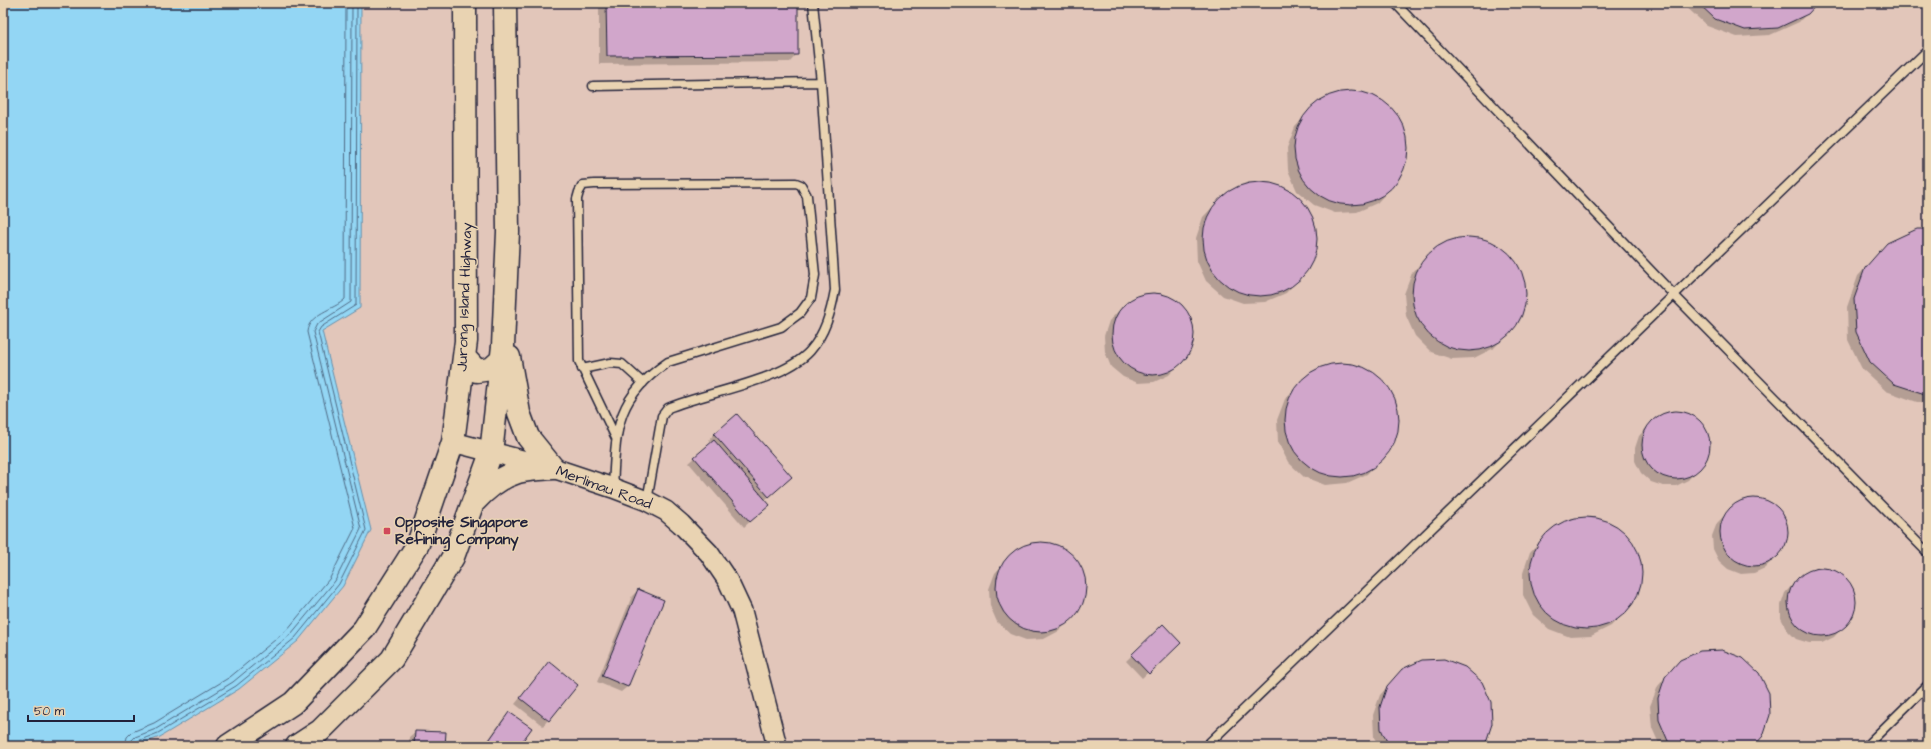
<svg xmlns="http://www.w3.org/2000/svg" width="1931" height="749" viewBox="0 0 1931 749" font-family="'Architects Daughter',sans-serif">
<style>
.built{fill:#e2c6ba}
.water{fill:#93d6f4;stroke:#668eaa}
.shadow{fill:#0003}
.lines{fill:none;stroke-linecap:round;stroke-linejoin:round}
.shore{stroke:#4f6a85;stroke-width:1}
.building{fill:#d1a6cb;stroke:#22223b}
.service-casing{stroke:#22223b;stroke-width:11}
.tertiary-casing{stroke:#22223b;stroke-width:22}
.primary-casing{stroke:#22223b;stroke-width:25}
.service{stroke:#e9d3b2;stroke-width:8}
.tertiary{stroke:#e9d3b2;stroke-width:19}
.primary{stroke:#e9d3b2;stroke-width:22}
.poi-dot{fill:#d1495b;stroke:#e9d3b2;stroke-width:1.5}
.labels{text-anchor:middle;stroke-width:3;stroke-linejoin:round;paint-order:stroke}
.street-label{font-size:15px;fill:#22223b;stroke:#e9d3b2}
.poi-label{font-size:15px;font-weight:bold;fill:#22223b;stroke:#e9d3b2;text-anchor:start}
</style>
<rect width="100%" height="100%" fill="#e9d3b2"/>
<filter id="ink" filterUnits="userSpaceOnUse"><feTurbulence type="fractalNoise" baseFrequency=".025" numOctaves="2"/><feDisplacementMap in="SourceGraphic" scale="8" xChannelSelector="R" yChannelSelector="G"/><feConvolveMatrix kernelMatrix="1 2 1 2 8 2 1 2 1" color-interpolation-filters="sRGB"/></filter>
<g filter="url(#ink)">
<path class="built" d="M361,3H1928V746H135L160,737L239,689L298,641L371,530L322,331L360,308Z"/>
<path class="water" d="M3,3H361L360,308L322,331L371,530L343,586L298,641L239,689L160,737L135,746H3Z"/>
<path class="shadow" d="M599,3H797V54L790,62L599,64Z
M949,3H993L989,5L956,6Z
M1682,3H1817L1799,22L1770,35L1737,37L1707,26Z
M1360,92L1381,99L1397,115L1407,135L1408,157L1400,178L1377,203L1357,212L1335,213L1314,205L1297,191L1288,170L1287,148L1295,127L1317,103L1338,93Z
M1268,182L1289,190L1305,205L1315,225L1316,247L1309,268L1286,293L1265,302L1243,303L1223,296L1206,281L1197,261L1196,238L1203,217L1226,193L1246,183Z
M1928,230V402H1917L1886,391L1862,369L1848,340L1847,307L1858,276L1880,252Z
M1477,238L1498,245L1514,260L1524,281L1525,303L1517,324L1494,348L1474,358L1452,359L1431,352L1415,336L1406,316L1404,294L1412,273L1435,248L1455,239Z
M1159,293L1173,299L1185,310L1192,324L1193,340L1187,355L1169,375L1154,382L1138,383L1123,377L1111,367L1105,352L1104,336L1109,321L1128,301L1143,294Z
M1350,363L1371,371L1387,386L1397,406L1398,428L1390,449L1367,474L1347,483L1325,485L1304,477L1288,462L1278,442L1277,420L1285,399L1308,374L1328,365Z
M1668,412H1681L1693,416L1703,425L1708,437L1709,450L1705,462L1688,480L1676,486H1663L1651,482L1641,473L1635,461V448L1639,436L1648,426L1656,418Z
M714,434L785,482L765,500L763,510L744,527L689,463L712,443L709,440Z
M1758,499L1771,504L1780,513L1786,524L1787,538L1782,550L1765,568L1754,573L1741,574L1728,569L1719,561L1713,549L1712,536L1717,523L1734,506L1746,500Z
M1594,517L1614,525L1631,540L1640,559L1641,581L1634,602L1611,626L1591,636L1570,637L1549,629L1533,615L1523,595V573L1530,552L1552,528L1572,518Z
M1048,543L1064,549L1077,561L1084,577L1085,594L1079,610L1059,631L1044,639L1026,640L1010,634L997,622L990,606L989,589L995,573L1015,552L1030,544Z
M1814,569H1827L1839,573L1849,582L1854,594L1855,607L1850,619L1834,637L1822,643H1809L1796,639L1787,630L1781,618V605L1785,593L1794,583L1802,575Z
M638,590L663,601L627,687L621,692L597,682L632,596Z
M1163,625L1179,643L1142,678L1126,661Z
M549,663L576,685L543,726L515,704Z
M1673,669L1752,746H1660L1652,728L1650,706L1658,686Z
M1395,678L1484,745L1483,746H1378L1374,737L1373,715L1380,695Z
M509,713L518,746H484L503,719Z
M415,732L444,746H409V737Z"/>
<g class="lines">
<path class="shore" d="M125,746L127,737L132,732L154,723L230,677L287,630L330,578L355,528L307,332C309,313 334,310 345,299L346,3
M131,746V741L135,737L156,729L233,682L291,634L335,581L361,529L313,332L317,324L351,302L352,3
M136,746L138,741L158,733L236,686L295,638L339,584L366,530L318,332L321,327L356,305L357,3"/>
</g>
<path class="building" d="M606,3H798V55L607,56Z
M1698,3H1818L1808,14L1778,28L1745,30L1715,19Z
M1294 148a57 57 0 1 1 114 0a57 57 0 1 1-114 0Z
M1203 239a57 57 0 1 1 114 0a57 57 0 1 1-114 0Z
M1917,229H1928V395L1894,384L1870,362L1856,332L1854,299L1865,268L1887,243Z
M1412 294a57 57 0 1 1 114 0a57 57 0 1 1-114 0Z
M1112 334a41 41 0 1 1 82 0a41 41 0 1 1-82 0Z
M1285 420a57 57 0 1 1 114 0a57 57 0 1 1-114 0Z
M1642 445a34 34 0 1 1 68 0a34 34 0 1 1-68 0Z
M737,414L792,477L769,497L714,434Z
M714,440L770,505L750,522L694,457Z
M1720 532a34 34 0 1 1 68 0a34 34 0 1 1-68 0Z
M1530 573a56 56 0 1 1 112 0a56 56 0 1 1-112 0Z
M996 587a45 45 0 1 1 90 0a45 45 0 1 1-90 0Z
M1788 602a34 34 0 1 1 68 0a34 34 0 1 1-68 0Z
M638,589L664,600L628,687L602,676Z
M1163,624L1181,643L1149,674L1131,655Z
M1722,650L1743,658L1759,673L1769,693L1770,715L1763,736L1754,746H1674L1668,741L1659,720L1658,698L1665,677L1680,660L1700,651Z
M1444,659L1465,667L1482,682L1491,702L1492,724L1485,745L1389,746L1381,729L1380,707L1387,686L1402,669L1422,660Z
M549,661L578,685L549,721L520,698Z
M509,712L532,728L519,746H485Z
M415,731L446,732L445,746H414Z"/>
<g class="lines">
<defs>
<path id="service" d="M1395,3L1674,295L1928,553
M593,86L821,82
M582,369L610,363L622,364L643,383
M613,488C616,429 615,398 668,362L781,327L800,313L811,298L815,275L807,196L801,185L796,183L594,184L583,185L579,192L577,199L579,361L616,438
M647,501L662,416L668,408C707,392 783,381 810,351C825,334 831,312 835,290L821,82L813,3
M1206,746L1928,50
M1866,746L1928,685"/>
<path id="tertiary" d="M453,442L553,468L613,488L647,501L666,511L681,524L709,553L728,581L742,611L777,746"/>
<path id="primary" d="M509,357L519,413L528,437L553,468
M465,358L477,371L491,369L501,360
M474,502C486,489 501,477 518,472C528,469 542,469 553,468
M228,746L293,703L364,629L418,544L453,442L466,341L465,3
M297,746L320,731L392,659L453,557L491,453L503,346L508,232L505,3"/>
</defs>
<use href="#service" class="service-casing"/>
<use href="#tertiary" class="tertiary-casing"/>
<use href="#primary" class="primary-casing"/>
<use href="#service" class="service"/>
<use href="#tertiary" class="tertiary"/>
<use href="#primary" class="primary"/>
</g>
</g>
<rect class="poi-dot" x="383" y="527" width="8" height="8" rx="2"/>
<g class="labels">
<g class="street-label">
<text transform="translate(464 297) rotate(-88)" y="5">Jurong Island Highway</text>
<text transform="translate(604 487) rotate(20)" y="5">Merlimau Road</text>
</g>
<g class="poi-label">
<text x="395" y="527">Opposite Singapore<tspan x="395" dy="17">Refining Company</tspan></text>
</g>
</g>
<rect width="1931" height="749" fill="none" stroke="#e9d3b2" stroke-width="16"/>
<rect x="8" y="8" width="1915" height="733" fill="none" stroke="#22223b" stroke-width="1.5" filter="url(#ink)"/>
<path d="M28 715v6h106v-6" fill="none" stroke="#22223b" stroke-width="2"/>
<text x="34" y="715" font-size="12" fill="#22223b" stroke="#e9d3b2" stroke-width="3" paint-order="stroke">50 m</text>
</svg>
